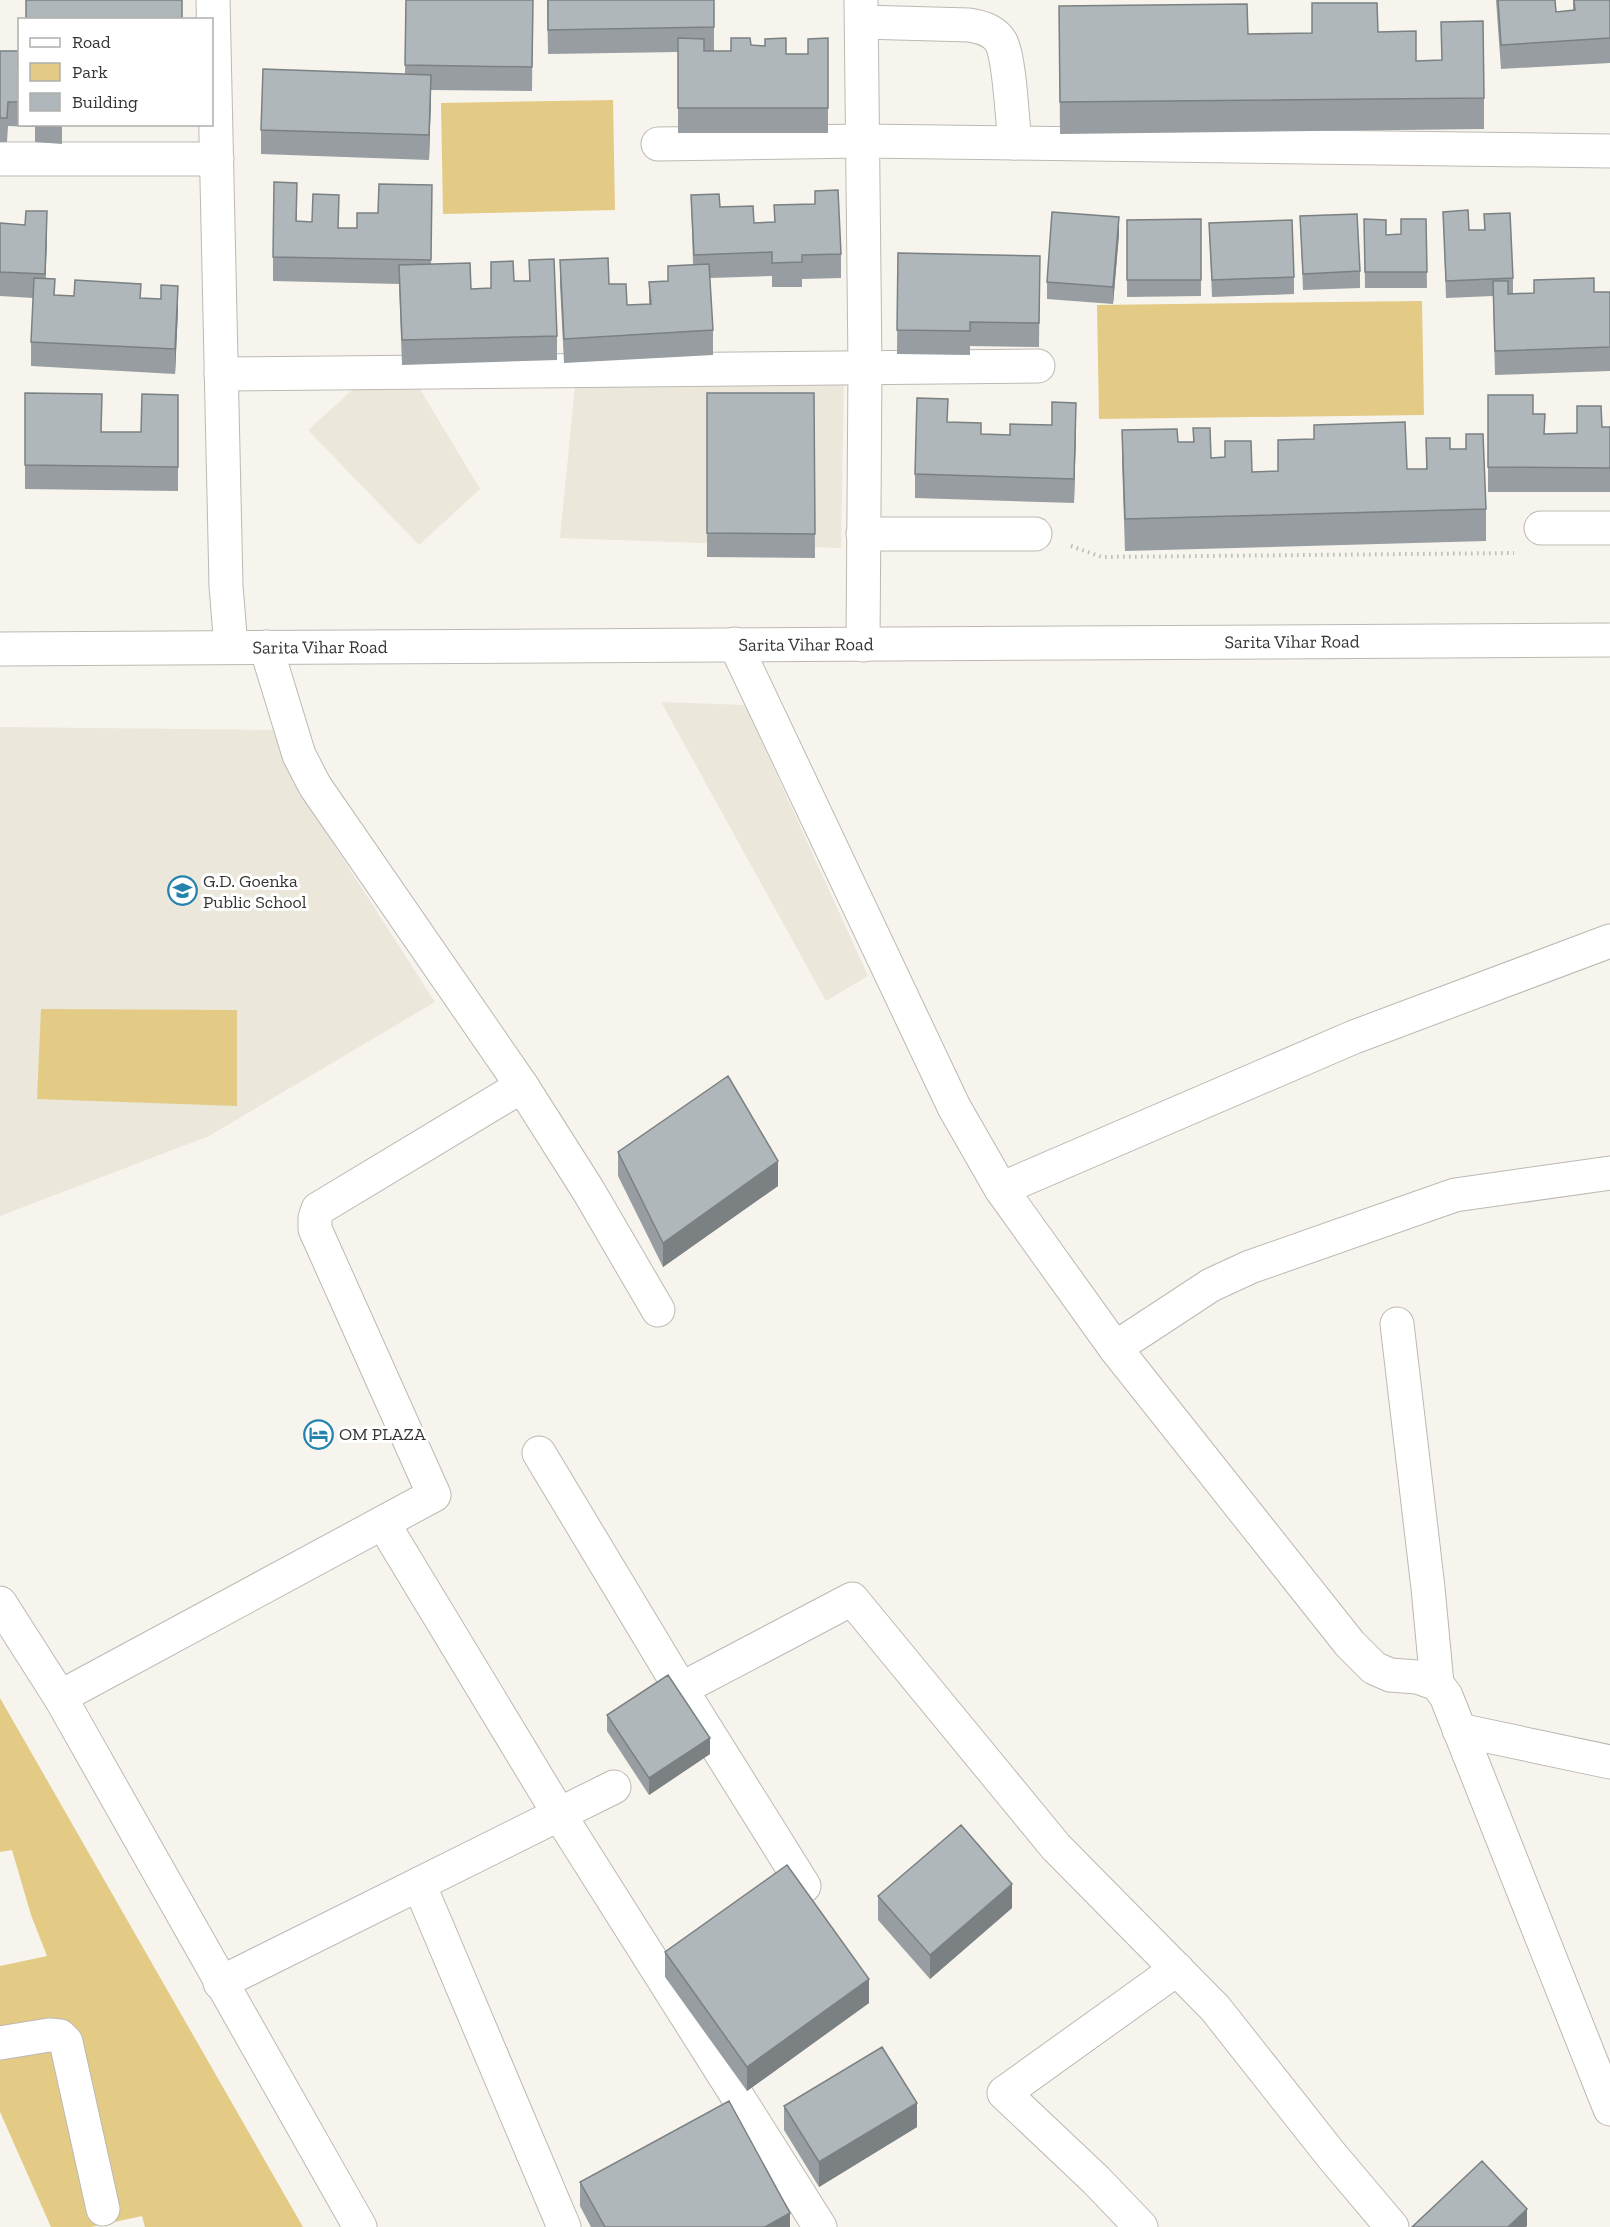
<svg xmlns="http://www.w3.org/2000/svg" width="1610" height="2227" viewBox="0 0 1610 2227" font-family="'Zilla Slab',serif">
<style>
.built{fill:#ebe7da}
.green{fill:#e3cb86}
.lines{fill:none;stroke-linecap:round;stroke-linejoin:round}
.minor-casing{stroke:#bcb9b3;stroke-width:35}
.path{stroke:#bcbab5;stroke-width:4;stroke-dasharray:1.5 4.5;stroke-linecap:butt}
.minor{stroke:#fff;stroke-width:33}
.wall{fill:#979da0}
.shaded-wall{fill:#7b8082}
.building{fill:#b0b7ba;stroke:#7b8082;stroke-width:1.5}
.labels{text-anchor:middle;stroke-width:6;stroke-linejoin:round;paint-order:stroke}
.street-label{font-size:18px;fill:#363533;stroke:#fff}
.poi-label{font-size:18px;fill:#363533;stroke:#fff;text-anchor:start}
</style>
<rect width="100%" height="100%" fill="#f6f4ed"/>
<path class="built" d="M844,381L841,548L560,538L575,387Z
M359,384L418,386L480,489L419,545L308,430Z
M661,702L745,705L868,976L826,1001Z
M0,727L276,730L293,781L435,1002L209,1136L0,1216Z"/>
<path class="green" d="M613,100L615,210L443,214L441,103Z
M1422,301L1424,415L1099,419L1097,305Z
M41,1009L237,1010V1106L37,1099Z
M0,1698L303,2227H145L142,2216L91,2227H51L0,2112V1966L47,1956L31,1915L12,1850L0,1852Z"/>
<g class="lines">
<defs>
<g id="minor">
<path d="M213,0L226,586L231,647"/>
<path d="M861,0L865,367L863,645"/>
<path d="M862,22L969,25C981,27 994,30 1001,42C1010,59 1012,120 1015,143"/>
<path d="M658,144L863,141L1610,151"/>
<path d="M0,159H217"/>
<path d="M221,374L1038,366"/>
<path d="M1541,528H1610"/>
<path d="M863,534H1035"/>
<path d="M735,644L954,1107L1001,1189L1115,1348L1350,1644L1374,1668L1390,1675L1417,1677L1437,1684L1446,1696L1610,2109"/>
<path d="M266,647L299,755L315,786L522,1086L588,1190L658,1310"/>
<path id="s1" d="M0,649L1610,640"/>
<path d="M1001,1189L1354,1037L1610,941"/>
<path d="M1397,1324L1428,1588L1437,1684"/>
<path d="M1115,1348L1211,1285L1250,1267L1455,1195L1610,1173"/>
<path d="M539,1453L681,1689L804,1886"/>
<path d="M383,1523L559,1814L820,2227"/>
<path d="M0,1603L60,1697L360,2227"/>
<path d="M681,1689L852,1599L1056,1847L1215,2008L1332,2156L1392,2227"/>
<path d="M60,1697L434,1495L315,1229V1218L318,1209L522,1086"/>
<path d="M1459,1730L1610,1762"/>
<path d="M419,1884L564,2227"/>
<path d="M220,1983L614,1787"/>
<path d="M0,2043L49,2035L60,2036L66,2042L103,2209"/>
<path d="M1141,2227L1096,2180L1004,2093L1177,1969"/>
</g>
</defs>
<use href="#minor" class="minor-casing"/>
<path class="path" d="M1071,546L1102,557L1514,553"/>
<use href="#minor" class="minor"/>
</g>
<path class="wall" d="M406,0H533L532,91L431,90L429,160L261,154V130L405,74Z
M547,0H714V51H731V38L751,45L786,54H808L828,38V133H678V52L548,54Z
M1496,0H1555L1556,12L1573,10V0H1610V63L1501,69Z
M1312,3L1378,32L1416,61L1442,60L1441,22L1484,98V129L1060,134L1059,6L1248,34L1312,33Z
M0,51L20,66V124H62V144L35,142V127L8,126L7,142H0Z
M297,183V221L339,228H357L378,213L432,185L431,264L471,289L491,288V262L514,281H529V260L557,336V360L402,365L399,284L273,281V257Z
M815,191L841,254V278L802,279V287H772V276L710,278L713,330V355L564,363L560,285V260L609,284L627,305L649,304V282L668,281V266L693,265L691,195L754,223L774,222V205L815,204Z
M1443,212L1469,230H1484V214L1513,278V294L1534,293V280L1594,292H1610V371L1495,375L1493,296L1446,298Z
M1300,216L1360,271V288L1303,290Z
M1201,219V296L1127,297V220Z
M1364,219L1386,235L1401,234L1426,219L1427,288H1365Z
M0,223L47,236L45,279L55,295L74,296L141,298L178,310L175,374L31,366V342L33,298L0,296Z
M1209,223L1294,277V294L1212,297Z
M1119,234L1113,304L1047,299V282Z
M898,253L1040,256L1039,347L970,346V355L897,354Z
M25,393L101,432H141L178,395V491L25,489Z
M707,393H814L815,558L707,557Z
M1488,395L1533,414L1545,434L1577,433L1602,427H1610V492H1488Z
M948,422L981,434L1010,435L1052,425L1076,427L1074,503L915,498V474Z
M1193,428L1211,458L1225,457V441L1252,472L1426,469V438L1450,449L1486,509V541L1125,551L1122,461V430L1178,442H1193Z
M618,1152L778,1186L663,1267L618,1176Z
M607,1715L710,1754L649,1795L607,1731Z
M878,1896L1012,1908L930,1979L878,1920Z
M665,1952L869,2003L747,2091L665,1977Z
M784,2106L917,2127L819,2187L784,2130Z
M580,2182L790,2227H591L580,2206Z"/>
<path class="shaded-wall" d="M431,75V99L429,160V135Z
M47,211V236L45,298V274Z
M1119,217V234L1113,304V287Z
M178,286V310L175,374V349Z
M1076,403V427L1074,503V479Z
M778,1161V1186L663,1267V1243Z
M710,1738V1754L649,1795V1778Z
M1012,1884V1908L930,1979V1955Z
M869,1979V2003L747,2091V2067Z
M917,2103V2127L819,2187V2162Z
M1527,2209V2226L1526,2227H1508Z
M790,2213V2227H765Z"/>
<path class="building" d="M26,0H182V20H26Z
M406,0H533L532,67L405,65Z
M548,0H714V27L548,30Z
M1498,0H1555L1556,12L1575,10L1574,0H1610V38L1501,45Z
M1312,3H1377L1378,32L1416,31V61L1442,60L1441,22L1483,21L1484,98L1060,102L1059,6L1247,4L1248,34L1312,33Z
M678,38L704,39V51H731V38H750L751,45L765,46V39L786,38V54H808V39L828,38V108H678Z
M0,51H19L18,66H20V102H8L7,118H0Z
M263,69L431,75L429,135L261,130Z
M274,182L297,183L296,221L312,222L313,194L339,195L338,228H357V213H378L379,184L432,185L431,260L273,257Z
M838,190L841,254L802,255V262L772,263V252L694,255L691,195L719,194L720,207L753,206L754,223L775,222L774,205L815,204V191Z
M1468,210L1469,230H1485L1484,214L1510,213L1513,278L1446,281L1443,212Z
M26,211H47L45,274L0,272V223L25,225Z
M1052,212L1119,217L1113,287L1047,282Z
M1357,214L1360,271L1303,274L1300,216Z
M1201,219V280H1127V220Z
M1364,219L1386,220V235L1401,234V219H1426L1427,272H1365Z
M1292,220L1294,277L1212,280L1209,223Z
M898,253L1040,256L1039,323L970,322V331L897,330Z
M608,258L609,284H626L627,305L651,304L649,282L668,281V266L709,264L713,330L564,339L560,260Z
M554,259L557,336L402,340L399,265L470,263L471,289L491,288V262L513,261L514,281H530L529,260Z
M34,278L55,279L54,295L74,296L75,280L141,284L140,298L161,299V285L178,286L175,349L31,342Z
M1594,278V292H1610V347L1495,351L1493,281H1508V294L1534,293V280Z
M25,393L102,394L101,432H141L142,394L178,395V467L25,465Z
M707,393H814L815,534L707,533Z
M1488,395H1533V414H1545L1544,434L1577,433V406H1601L1602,427H1610V468L1488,467Z
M917,398L948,399L947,422L981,423V434L1010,435V424L1052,425V402L1076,403L1074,479L915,474Z
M1405,422L1407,469H1427L1426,438H1450V449H1466V434H1483L1486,509L1125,519L1122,430L1177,429L1178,442H1194L1193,428H1210L1211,458L1225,457V441H1251L1252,472L1278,471V440L1314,439V425Z
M728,1076L778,1161L663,1243L618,1152Z
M668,1675L710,1738L649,1778L607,1715Z
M961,1825L1012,1884L930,1955L878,1896Z
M787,1865L869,1979L747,2067L665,1952Z
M882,2047L917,2103L819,2162L784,2106Z
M729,2101L790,2213L765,2227H605L580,2182Z
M1482,2161L1527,2209L1508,2227H1412Z"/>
<defs>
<symbol id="school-ring" viewBox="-11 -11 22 22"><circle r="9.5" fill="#fff" stroke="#2382ae" stroke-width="1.5"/><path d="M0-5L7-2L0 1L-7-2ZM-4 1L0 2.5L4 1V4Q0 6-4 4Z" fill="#2382ae"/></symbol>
<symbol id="hotel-ring" viewBox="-11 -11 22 22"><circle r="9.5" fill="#fff" stroke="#2382ae" stroke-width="1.5"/><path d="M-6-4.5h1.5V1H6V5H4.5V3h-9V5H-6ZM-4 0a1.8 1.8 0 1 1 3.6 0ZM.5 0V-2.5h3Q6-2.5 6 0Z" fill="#2382ae"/></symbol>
</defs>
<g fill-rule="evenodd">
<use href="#school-ring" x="166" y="874" width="33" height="33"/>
<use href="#hotel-ring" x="302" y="1418" width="33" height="33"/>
</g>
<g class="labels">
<g class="street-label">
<text dy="6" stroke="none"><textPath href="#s1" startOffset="1292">Sarita Vihar Road</textPath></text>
<text dy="6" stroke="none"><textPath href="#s1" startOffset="806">Sarita Vihar Road</textPath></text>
<text dy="6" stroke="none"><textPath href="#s1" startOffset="320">Sarita Vihar Road</textPath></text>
</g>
<g class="poi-label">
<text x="203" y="887">G.D. Goenka<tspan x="203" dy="21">Public School</tspan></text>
<text x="339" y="1440">OM PLAZA</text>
</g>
</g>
<rect x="18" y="18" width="195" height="108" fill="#ffffff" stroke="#afaead" stroke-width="1.5"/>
<rect x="30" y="38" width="30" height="9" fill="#ffffff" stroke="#afaead" stroke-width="1.5"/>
<text x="72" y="48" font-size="18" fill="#363533">Road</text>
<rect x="30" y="63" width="30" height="18" fill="#e3cb86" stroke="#afaead" stroke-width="1.5"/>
<text x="72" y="78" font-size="18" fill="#363533">Park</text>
<rect x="30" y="93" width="30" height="18" fill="#b0b7ba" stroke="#afaead" stroke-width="1.5"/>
<text x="72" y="108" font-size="18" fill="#363533">Building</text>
</svg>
